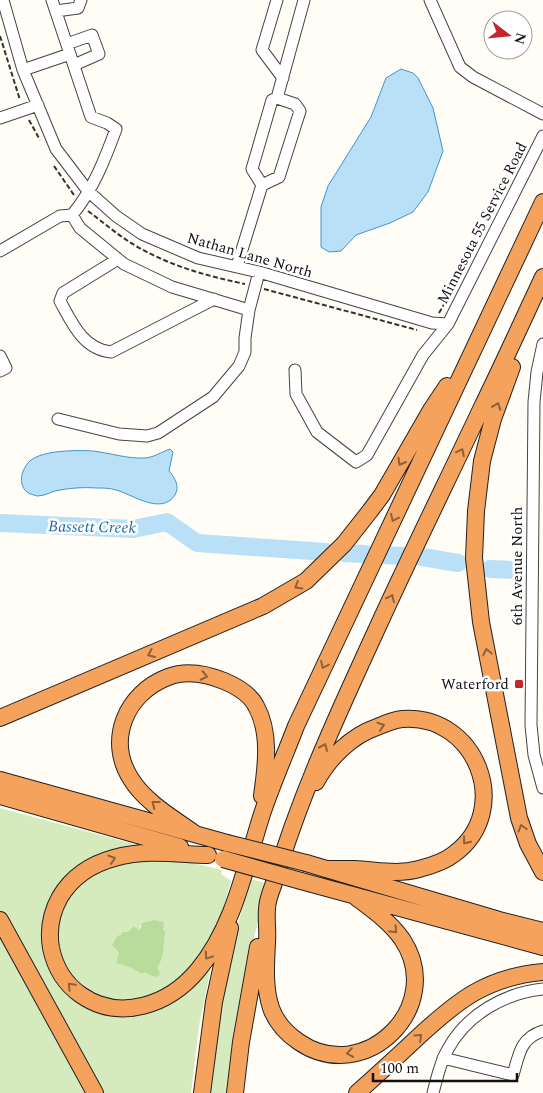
<svg xmlns="http://www.w3.org/2000/svg" width="543" height="1093" viewBox="0 0 543 1093" font-family="Spectral,serif">
<style>
.green{fill:#d5ebbd;fill-rule:evenodd}
.forest{fill:#b9dc9c}
.water{fill:#b9e0f7;stroke:#3f96cf}
.lines{fill:none;stroke-linecap:round;stroke-linejoin:round}
.river{stroke:#b9e0f7;stroke-width:18}
.minor-casing{stroke:#444;stroke-width:13}
.highway-casing{stroke:#222;stroke-width:18}
.path{stroke:#333;stroke-width:2;stroke-dasharray:5 2.5;stroke-linecap:butt}
.minor{stroke:#fff;stroke-width:11}
.highway{stroke:#f5a25d;stroke-width:16}
.highway-bridge-casing{stroke:#222;stroke-width:18;stroke-linecap:butt}
.highway-bridge{stroke:#f5a25d;stroke-width:16}
.oneway{stroke:#8e613b}
.poi-dot{fill:#c4262e;stroke:#fff;stroke-width:2}
.labels{text-anchor:middle;stroke-width:5;stroke-linejoin:round;paint-order:stroke}
.street-label{font-size:15px;fill:#111;stroke:#fff}
.poi-label{font-size:15px;fill:#111;stroke:#fff;text-anchor:end}
.water-label{font-size:16px;font-style:italic;fill:#1768a6;stroke:#fff}
</style>
<rect width="100%" height="100%" fill="#fffdf5"/>
<path class="green" d="M0,808L145,847L60,889L51,967L118,1014L208,965L211,967L199,1026L191,1093H100L0,912Z
M172,858L222,870L221,874L231,881L222,912L205,954L172,989L132,1004L93,998L61,964L55,927L72,889L114,862ZM154,920L166,933C157,959 173,959 141,974L131,968L116,963L119,952L133,926L140,930V926L143,923Z
M251,879L268,884L252,945L228,1093H210L223,993L242,908Z
M0,931L90,1093H0Z"/>
<path class="forest" d="M154,920L164,922L163,930L166,932C162,944 166,957 157,967L160,974L157,977L149,975L146,972L141,974L131,968L116,963L119,952L112,945L118,935L120,936L123,932H129L133,926L140,930L142,923Z"/>
<path class="water" d="M401,69L413,73L418,78L433,108L443,151L428,192L413,212L390,223L356,235L341,251L329,252L321,247V207L328,186L371,117L386,78Z
M170,449L173,452L169,471C175,478 180,486 175,495C161,516 132,494 116,490C110,488 103,488 97,488C83,487 69,488 55,491C49,493 44,496 37,496C34,495 29,494 27,492C17,484 22,468 30,461C42,450 77,450 93,451C110,453 128,459 145,458C155,457 161,452 170,449Z"/>
<g class="lines">
<path class="river" d="M0,523L133,529L167,522L197,543L326,552
M344,553L365,554
M384,555L403,556
M422,557L458,563
M490,569L514,570"/>
<defs>
<path id="minor" d="M3,0L23,70L56,149L88,191L116,216L142,234L198,258L259,272L432,323L448,324
M277,0L262,50L283,78
M430,0L460,67L473,77L543,114
M56,11L78,8L81,0
M67,44L92,35L99,54L74,65
M70,54L91,117L107,123L116,129C105,159 93,190 72,215L80,228L124,264L172,287L249,310L259,272
M23,70L70,54L52,0
M0,118L38,105
M262,185L252,169L272,100L277,98
M0,251L60,216L72,215
M118,259L63,293L60,301C72,323 83,349 111,352L214,299
M237,266L262,185L279,177L300,111L295,104L277,98L304,0
M543,344L537,372L534,402L531,725L534,755L543,788
M0,356L6,368L0,371
M295,370L296,394L317,432L356,462L367,455L423,355L448,324L543,136
M58,419L119,434L147,436L158,433L213,397L239,366L245,352V338L249,310
M443,1058L513,1075C519,1055 520,1038 543,1031
M433,1093C437,1078 440,1062 448,1049C467,1014 505,993 543,989"/>
<path id="highway" d="M512,367L493,419L482,461L476,511L474,558L481,622L519,818L528,844L543,872
M0,718L263,606L306,581L344,544L370,511L382,495L431,410L447,386
M0,780L227,843
M316,782C329,758 351,736 377,727C384,724 394,720 402,719C476,713 514,810 454,854C444,862 431,866 419,869C397,875 377,870 355,869C346,869 337,869 328,869
M0,796L180,847
M194,833C173,818 145,802 131,779C106,740 126,693 168,677C186,670 207,674 224,681C236,686 250,694 256,706C271,733 266,767 262,796
M208,855C176,854 145,849 114,858C92,864 72,877 60,897C51,913 48,930 51,948C55,967 65,984 81,995C120,1022 169,1005 198,970C234,927 245,867 262,814C272,784 285,755 296,726L543,202
M306,863L499,920L543,931
M301,881L543,947
M357,898C373,910 390,922 402,939C447,1006 365,1087 299,1042C287,1034 276,1022 271,1008C264,987 266,965 267,942C268,931 266,920 267,909C267,901 271,891 274,883C301,792 341,707 380,622C413,550 448,479 482,407C503,364 523,320 543,277
M0,920L95,1093
M202,1093L214,1002L230,928
M235,1093L241,1042L258,947
M357,1093C377,1075 397,1057 417,1038C457,1001 486,977 543,972"/>
</defs>
<use href="#minor" class="minor-casing"/>
<use href="#highway" class="highway-casing"/>
<path class="path" d="M0,36L20,100
M29,120L40,140
M54,166L74,195
M88,211C104,223 119,236 136,246C170,266 207,276 245,284
M264,289L417,330
M439,313L453,289"/>
<use href="#minor" class="minor"/>
<use href="#highway" class="highway"/>
<defs>
<path id="highway-bridge" d="M227,843L306,863
M223,859L301,881"/>
</defs>
<use href="#highway-bridge" class="highway-bridge-casing"/>
<use href="#highway-bridge" class="highway-bridge"/>
</g>
<defs><path id="oneway-chevron" d="M-2-3.5L2.5 0L-2 3.5" fill="none" stroke-width="1.6" stroke-linecap="round" stroke-linejoin="round" transform="scale(1.25)"/></defs>
<g class="oneway">
<use href="#oneway-chevron" transform="translate(497 406) rotate(-70)"/>
<use href="#oneway-chevron" transform="translate(461 452) rotate(-64)"/>
<use href="#oneway-chevron" transform="translate(401 462) rotate(120)"/>
<use href="#oneway-chevron" transform="translate(394 518) rotate(115)"/>
<use href="#oneway-chevron" transform="translate(298 586) rotate(149)"/>
<use href="#oneway-chevron" transform="translate(391 598) rotate(-65)"/>
<use href="#oneway-chevron" transform="translate(487 652) rotate(-102)"/>
<use href="#oneway-chevron" transform="translate(151 654) rotate(157)"/>
<use href="#oneway-chevron" transform="translate(324 665) rotate(115)"/>
<use href="#oneway-chevron" transform="translate(204 676) rotate(12)"/>
<use href="#oneway-chevron" transform="translate(381 726) rotate(-18)"/>
<use href="#oneway-chevron" transform="translate(324 747) rotate(-66)"/>
<use href="#oneway-chevron" transform="translate(155 804) rotate(-142)"/>
<use href="#oneway-chevron" transform="translate(522 828) rotate(-106)"/>
<use href="#oneway-chevron" transform="translate(466 841) rotate(128)"/>
<use href="#oneway-chevron" transform="translate(112 859) rotate(-18)"/>
<use href="#oneway-chevron" transform="translate(394 930) rotate(47)"/>
<use href="#oneway-chevron" transform="translate(208 956) rotate(124)"/>
<use href="#oneway-chevron" transform="translate(71 986) rotate(-134)"/>
<use href="#oneway-chevron" transform="translate(419 1037) rotate(-42)"/>
<use href="#oneway-chevron" transform="translate(350 1053) rotate(172)"/>
</g>
<rect class="poi-dot" x="514" y="679" width="10" height="10" rx="2.5"/>
<g class="labels">
<g class="street-label">
<text transform="translate(482 223) rotate(-63)" y="5">Minnesota 55 Service Road</text>
<text transform="translate(250 255) rotate(16)" y="5">Nathan Lane North</text>
<text transform="translate(517 566) rotate(-90)" y="5">6th Avenue North</text>
</g>
<g class="poi-label">
<text x="509" y="689">Waterford</text>
</g>
<g class="water-label">
<text transform="translate(92 526) rotate(1)" y="6">Bassett Creek</text>
</g>
</g>
<g transform="translate(508 35) rotate(106)"><circle r="24" fill="#ffffff" stroke="#a0a0a0"/>
<path d="M0-4L9 19L0 12L-9 19Z" fill="#c4262e"/>
<text y="-8" font-size="14" font-weight="bold" text-anchor="middle" fill="#111111">N</text>
</g>
<path d="M373 1073v8h144v-8" fill="none" stroke="#111111" stroke-width="2.5"/>
<text x="380" y="1073" font-size="15" fill="#111111" stroke="#ffffff" stroke-width="4" paint-order="stroke">100 m</text>
</svg>
